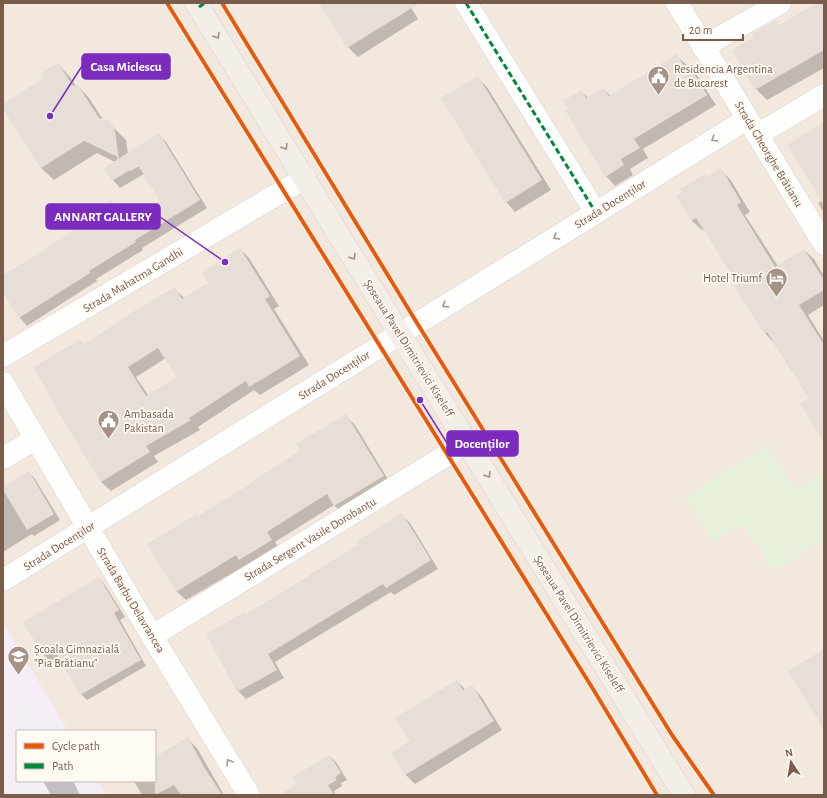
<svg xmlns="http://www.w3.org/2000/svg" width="827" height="798" viewBox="0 0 827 798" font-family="'Alegreya Sans',sans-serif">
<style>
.residential{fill:#f2e8de;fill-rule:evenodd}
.education{fill:#f6eef6}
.green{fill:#e7f0db}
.shadow{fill:#0003;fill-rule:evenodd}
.building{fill:#e6ded7;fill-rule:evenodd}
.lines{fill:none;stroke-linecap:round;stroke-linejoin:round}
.minor-casing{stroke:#d7d1cb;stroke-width:23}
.major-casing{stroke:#dad1cc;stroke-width:23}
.minor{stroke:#fefefd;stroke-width:22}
.major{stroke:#f3eee8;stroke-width:22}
.quiet{stroke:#00873e;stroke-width:3;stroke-dasharray:6 3;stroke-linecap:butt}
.cycleway-casing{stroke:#fffaf3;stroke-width:6}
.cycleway{stroke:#e8590c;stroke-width:4}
.oneway{stroke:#a48f83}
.oneway2{stroke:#a8958b}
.labels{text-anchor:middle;stroke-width:3.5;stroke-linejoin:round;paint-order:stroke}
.poi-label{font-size:12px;fill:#7a5c4d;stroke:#fffaf3;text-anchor:start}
.street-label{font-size:12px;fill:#7a5c4d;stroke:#fffaf3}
.leader{fill:none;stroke:#7b2cbf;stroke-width:1.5}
.callout-dot{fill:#7b2cbf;stroke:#fffaf3;stroke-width:1.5}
.callout{fill:#7b2cbf;stroke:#7b2cbf;stroke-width:1.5}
.callout-label{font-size:13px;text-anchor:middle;font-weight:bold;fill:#fff}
</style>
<rect width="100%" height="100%" fill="#f9f5f0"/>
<path class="residential" d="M3,3H824V795H3ZM17,731H155V781H17Z"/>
<path class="education" d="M3,622L68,731H17V781H97L106,795H3Z"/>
<path class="green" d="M767,445L796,490L824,471V540L774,572L742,524L713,542L685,497Z"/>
<path class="shadow" d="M321,3H408L418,19L358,57L348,47Z
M819,3H824V68L767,100L756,89L755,37L776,22L780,26Z
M677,56L697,75L716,105L643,149L648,158L630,169L633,175L615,186L606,176L569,108L581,91L588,98L603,89L611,96Z
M58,64L70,77L76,86L77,85L89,98L104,121L108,122L126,140L128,154L159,135L166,142L207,208L142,248L143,250L96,279L97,281L27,326L20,318L3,291V276L37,256L85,223L111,202L118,209L127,223L161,202L144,174L120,188L113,180L115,162L97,153L54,180L41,168L3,105L46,78ZM113,131H115L119,162H118ZM141,162L143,164L130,171V169Z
M477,77L487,87L551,190L515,212L506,202Z
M824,123V213L818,203L822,201Z
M720,170L730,179L750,212L745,215L778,266L804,250L814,259L824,276V305L808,315L824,341V435L810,399L774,343L765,333L737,281L704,229L702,230L692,221L677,197Z
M240,249L249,258L279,306L274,309L309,365L260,395L254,390L198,427L200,430L154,456L158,462L111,491L101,482L80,341L84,345L174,288L185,299L210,283ZM166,358L178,378L148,395L136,377Z
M345,415L355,425L392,486L344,515L334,505L275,542L280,550L250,569L246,565L186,600L176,591L198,517L257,482L302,451Z
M29,472L35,479L60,520L34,536L32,534L3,552V488Z
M402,515L410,523L438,569L394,595L391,592L275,662L284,678L246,699L238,691L246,615L360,545Z
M99,578L105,585L125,617L120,620L146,666L87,700L81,694L59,656L50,661L44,655L25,622Z
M457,681L466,690L471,686L481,696L502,730L415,784L406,775L392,753L411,742Z
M187,738L197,748L224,795H142L134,781H155V758Z
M330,756L336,762L347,780L341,783L342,786L334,791L336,795H298Z
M43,781H73L80,795H51Z"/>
<path class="building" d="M319,3H420L347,48Z
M817,3H824V50L755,90L732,50L754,37L752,34L776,20L779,25Z
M677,54L684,66L688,64L707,95L634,139L640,148L621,159L624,165L605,177L565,110L568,108L563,101L581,90L586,98L603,88L609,96Z
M58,63L73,86L77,84L99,118L109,121L114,127L118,157L84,141L41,168L3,109V104L44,78L41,73Z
M478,76L542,180L505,203L441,98Z
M824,122V206L787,145Z
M159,133L200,200L135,240L136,242L89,271L90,273L19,318L3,293V275L36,255L84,223L81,219L111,200L124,223L160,201L138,165L112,181L104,168Z
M721,168L741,202L737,205L775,267L804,249L824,280V290L799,305L824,345V442L800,404L809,398L767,332L764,334L732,283L735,280L696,218L691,221L676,196L682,192L680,189L705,174L707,177Z
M240,248L270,296L265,299L300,356L249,387L246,381L189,418L191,420L146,446L150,452L101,482L69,430L33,367L80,340L83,345L136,310L175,287L182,299L208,283L202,272ZM158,348L177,378L146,396L128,367Z
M346,414L384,476L334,506L327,494L267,532L272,540L239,560L236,555L176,592L147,544L197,514L198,516L255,481L254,480L300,451L296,444Z
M29,471L54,514L27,530L3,490V487Z
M402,513L431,560L386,588L383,584L268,654L277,670L237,692L206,634L245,612L246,614L309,576V575L359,544L357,541Z
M99,577L119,610L114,613L141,660L80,695L54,649L43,655L23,622Z
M824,649V729L788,671Z
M457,680L463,690L472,685L494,721L405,775L391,753L410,741L395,718Z
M188,737L204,767L222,795H181L174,785L155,795V757Z
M330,755L341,773L335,777L337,780L328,785L334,795H280L296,784L292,777Z"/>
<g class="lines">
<defs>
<path id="minor" d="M466,3L596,213
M677,3L824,244
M703,47L780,3
M757,135L824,95
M3,356L305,178
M3,383L152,636L249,795
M3,458L36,439
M3,580L747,119
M152,636L468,442"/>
<path id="major" d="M196,3L684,795"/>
</defs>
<use href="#minor" class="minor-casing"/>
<use href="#major" class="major-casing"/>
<use href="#minor" class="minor"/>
<use href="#major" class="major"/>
<path class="quiet" d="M466,3L596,213
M199,7L205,3"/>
<defs>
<path id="cycleway" d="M167,3L593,689L657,795
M222,3L417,323L672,735L714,795"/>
</defs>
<use href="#cycleway" class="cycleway-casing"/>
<use href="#cycleway" class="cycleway"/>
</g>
<defs><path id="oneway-chevron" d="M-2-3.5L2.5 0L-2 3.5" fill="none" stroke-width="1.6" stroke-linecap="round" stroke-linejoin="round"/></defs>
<g class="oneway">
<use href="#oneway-chevron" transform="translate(217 36) rotate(58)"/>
<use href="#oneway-chevron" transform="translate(285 147) rotate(58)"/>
<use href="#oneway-chevron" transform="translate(353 257) rotate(58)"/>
<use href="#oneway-chevron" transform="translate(488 475) rotate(58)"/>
</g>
<g class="oneway2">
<use href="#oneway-chevron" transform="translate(714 139) rotate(148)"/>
<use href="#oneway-chevron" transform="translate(556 237) rotate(148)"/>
<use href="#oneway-chevron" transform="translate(445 305) rotate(148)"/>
<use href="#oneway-chevron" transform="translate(229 762) rotate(-121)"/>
</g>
<defs>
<symbol id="civic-pin" viewBox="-11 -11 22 30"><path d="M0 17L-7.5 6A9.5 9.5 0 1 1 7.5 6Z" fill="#a69286" stroke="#fffaf3"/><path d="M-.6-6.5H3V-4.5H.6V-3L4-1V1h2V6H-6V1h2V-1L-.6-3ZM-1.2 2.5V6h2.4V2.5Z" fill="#fff"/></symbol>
<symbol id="hotel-pin" viewBox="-11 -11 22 30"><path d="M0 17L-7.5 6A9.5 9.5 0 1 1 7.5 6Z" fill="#a69286" stroke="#fffaf3"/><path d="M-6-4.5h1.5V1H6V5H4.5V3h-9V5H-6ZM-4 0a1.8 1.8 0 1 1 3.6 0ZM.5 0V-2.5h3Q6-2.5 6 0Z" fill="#fff"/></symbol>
<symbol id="school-pin" viewBox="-11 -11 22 30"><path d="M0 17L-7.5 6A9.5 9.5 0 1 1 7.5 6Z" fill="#a69286" stroke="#fffaf3"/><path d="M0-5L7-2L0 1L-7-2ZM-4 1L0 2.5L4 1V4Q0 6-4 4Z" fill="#fff"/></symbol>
</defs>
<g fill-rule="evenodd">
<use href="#civic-pin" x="646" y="64" width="25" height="34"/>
<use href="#hotel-pin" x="764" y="266" width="25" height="34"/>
<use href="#civic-pin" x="96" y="408" width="25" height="34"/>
<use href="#school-pin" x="6" y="644" width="25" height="34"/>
</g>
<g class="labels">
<g class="poi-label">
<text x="674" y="73">Residencia Argentina<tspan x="674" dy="14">de Bucarest</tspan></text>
<text x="762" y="282" text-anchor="end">Hotel Triumf</text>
<text x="124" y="418">Ambasada<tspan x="124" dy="14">Pakistan</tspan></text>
<text x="34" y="653">Școala Gimnazială<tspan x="34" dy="14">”Pia Brătianu”</tspan></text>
</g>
<g class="street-label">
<text transform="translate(769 154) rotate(59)" y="4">Strada Gheorghe Brătianu</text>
<text transform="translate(610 204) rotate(-32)" y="4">Strada Docenților</text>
<text transform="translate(133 280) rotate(-31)" y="4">Strada Mahatma Gandhi</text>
<text transform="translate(409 348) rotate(58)" y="4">Șoseaua Pavel Dimitrievici Kiseleff</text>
<text transform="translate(334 375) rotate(-32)" y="4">Strada Docenților</text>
<text transform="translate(310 539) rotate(-31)" y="4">Strada Sergent Vasile Dorobanțu</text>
<text transform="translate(59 546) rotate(-32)" y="4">Strada Docenților</text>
<text transform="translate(131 600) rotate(59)" y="4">Strada Barbu Delavrancea</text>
<text transform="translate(579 624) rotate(58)" y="4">Șoseaua Pavel Dimitrievici Kiseleff</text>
</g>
</g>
<path class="leader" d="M50 116L82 66M225 262L160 217M420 400L447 443"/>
<g class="callout-dot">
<circle cx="50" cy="116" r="4"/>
<circle cx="225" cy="262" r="4"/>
<circle cx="420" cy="400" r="4"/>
</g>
<g class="callout">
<rect x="82" y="54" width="88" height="25" rx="4"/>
<rect x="46" y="204" width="114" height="25" rx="4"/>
<rect x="447" y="431" width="71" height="25" rx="4"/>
</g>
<g class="callout-label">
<text x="126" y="71">Casa Miclescu</text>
<text x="103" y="221">ANNART GALLERY</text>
<text x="482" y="448">Docenților</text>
</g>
<rect width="827" height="798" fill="none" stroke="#7a5c4d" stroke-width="8"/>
<rect x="16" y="730" width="140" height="52" fill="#fffaf3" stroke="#cabbb1"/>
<rect x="24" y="743" width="20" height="6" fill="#e8590c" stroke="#cabbb1"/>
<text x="52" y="750" font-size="12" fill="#7a5c4d">Cycle path</text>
<rect x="24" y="763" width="20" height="6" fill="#00873e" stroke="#cabbb1"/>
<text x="52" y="770" font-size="12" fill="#7a5c4d">Path</text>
<g transform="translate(791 762) rotate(348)" stroke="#fffaf3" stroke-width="3" paint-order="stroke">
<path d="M0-3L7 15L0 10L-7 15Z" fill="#7a5c4d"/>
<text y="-6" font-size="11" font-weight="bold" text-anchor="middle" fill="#7a5c4d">N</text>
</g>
<path d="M683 34v6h60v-6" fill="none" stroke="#7a5c4d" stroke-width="2"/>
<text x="689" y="34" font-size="12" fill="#7a5c4d" stroke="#fffaf3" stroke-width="3" paint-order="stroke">20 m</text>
</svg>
